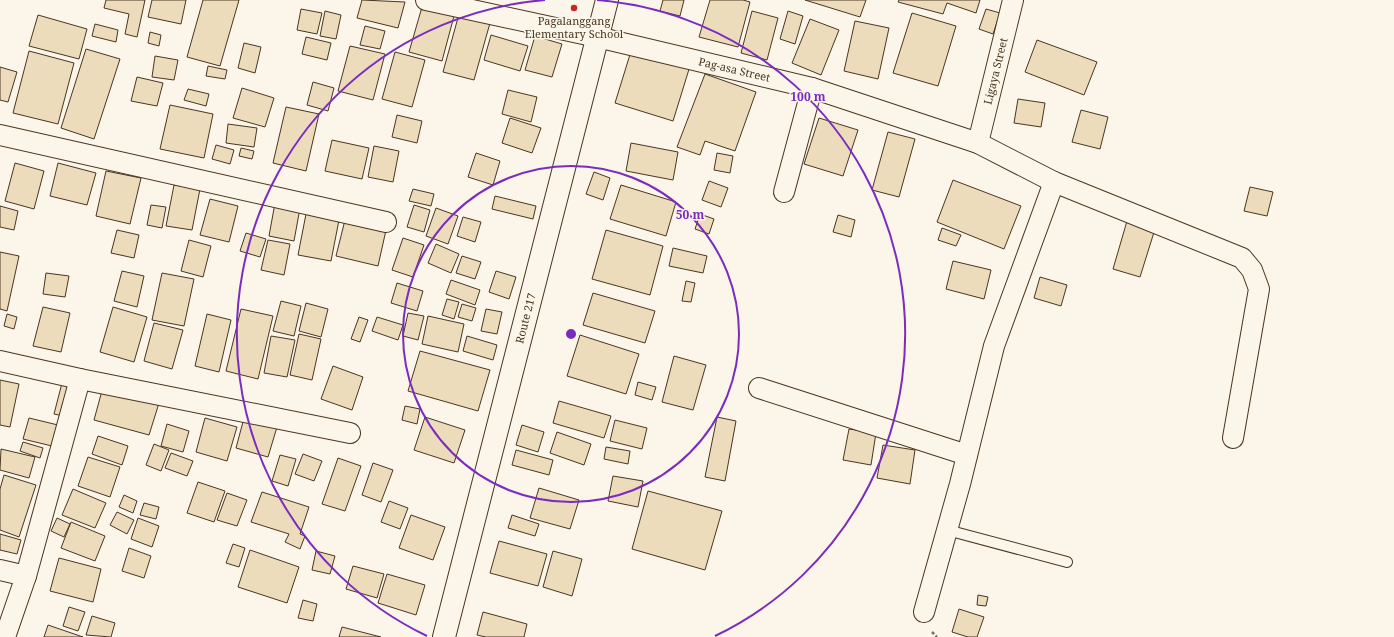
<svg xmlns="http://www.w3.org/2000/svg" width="1394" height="637" viewBox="0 0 1394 637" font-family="'Noto Serif',serif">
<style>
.building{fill:#ecdcbc;stroke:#4a3520}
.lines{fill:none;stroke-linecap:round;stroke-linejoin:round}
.lane-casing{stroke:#4a3520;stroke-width:12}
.street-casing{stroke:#4a3520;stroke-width:22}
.primary-casing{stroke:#4a3520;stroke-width:24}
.path{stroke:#7f6f5c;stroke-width:2.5;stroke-dasharray:3 2;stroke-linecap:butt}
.lane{stroke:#fbf6e9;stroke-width:10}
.street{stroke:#fbf6e9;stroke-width:20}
.primary{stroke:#fbf6e9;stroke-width:22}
.ring{fill:none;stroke:#7b2cbf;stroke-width:2}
.poi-dot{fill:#c62828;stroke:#fbf6e9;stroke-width:1.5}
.labels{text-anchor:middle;stroke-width:3;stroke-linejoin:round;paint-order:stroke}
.poi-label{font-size:11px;fill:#4a3520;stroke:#fbf6e9}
.street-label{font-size:11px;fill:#4a3520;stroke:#fbf6e9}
.centre{fill:#7b2cbf;stroke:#fbf6e9;stroke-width:2}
.ring-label{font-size:12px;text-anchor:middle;font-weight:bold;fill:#7b2cbf;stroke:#fbf6e9;stroke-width:3;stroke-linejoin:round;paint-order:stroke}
</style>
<rect width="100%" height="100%" fill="#fbf6e9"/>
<path class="building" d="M106,0H145L137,37L125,34L129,14L104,8Z
M152,0H186L181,24L148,17Z
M203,0H239L220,66L187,57Z
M362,0L405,2L398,28L357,18Z
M663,0H684L680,16L660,11Z
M710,0H743L750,2L738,47L699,37Z
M805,0H866L860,17Z
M899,0H980L976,13L947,3L943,14L898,2Z
M422,7L454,16L442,61L409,52Z
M301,9L322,13L317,34L297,30Z
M986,9L1000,13L993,34L979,29Z
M325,11L341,15L336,39L320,36Z
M752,11L778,18L767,60L741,53Z
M788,11L803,16L795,44L780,39Z
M912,13L956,26L938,86L893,73Z
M459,14L490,23L474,80L443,72Z
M38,15L87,29L79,59L29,46Z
M810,19L839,30L821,75L792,63Z
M855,21L889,28L878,79L844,71Z
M95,24L118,30L116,42L92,36Z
M365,26L385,31L380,49L360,45Z
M150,32L161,35L159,46L148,43Z
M491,35L528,46L520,71L484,60Z
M535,36L562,44L552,77L525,70Z
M306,37L331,43L327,60L302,54Z
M1037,40L1097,62L1084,95L1025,72Z
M244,43L261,47L255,73L238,68Z
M350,46L385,54L373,100L338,91Z
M632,48L690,66L673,121L615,103Z
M86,49L120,59L94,139L61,128Z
M29,51L74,63L58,124L13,113Z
M395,52L425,60L412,107L382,99Z
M155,56L178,60L174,80L152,77Z
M208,66L227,70L225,79L206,76Z
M0,67L17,72L8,102L0,100Z
M705,74L756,92L735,151L705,141L700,155L677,147Z
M137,77L163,83L157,106L131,101Z
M313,82L334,88L328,111L307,105Z
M242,88L274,98L265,127L233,118Z
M188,89L209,94L206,106L184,100Z
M508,90L537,97L531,122L502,114Z
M1018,99L1045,103L1041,127L1014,123Z
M170,105L213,114L204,158L160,149Z
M286,107L319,114L306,171L273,163Z
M1081,110L1108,117L1100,149L1072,142Z
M397,115L422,121L417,143L392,137Z
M510,118L541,128L532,153L502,143Z
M819,118L858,130L843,176L804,164Z
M228,124L257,128L254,147L226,143Z
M888,132L915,139L899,197L872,190Z
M332,140L369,148L362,179L325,171Z
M631,143L678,152L673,180L626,171Z
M216,145L234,150L230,164L212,159Z
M374,146L399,151L393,182L368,177Z
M241,148L254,151L252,159L239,156Z
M476,153L500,161L493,185L468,177Z
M717,153L733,156L730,173L714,170Z
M15,163L44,171L34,209L5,201Z
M58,163L96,173L87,205L50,196Z
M106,171L141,178L130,224L96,216Z
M594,172L610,178L603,200L586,194Z
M953,180L1021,206L1004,249L937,222Z
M709,181L728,188L721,207L702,200Z
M174,185L200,189L192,230L166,226Z
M621,185L676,202L666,236L610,219Z
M1250,187L1273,192L1267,216L1244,211Z
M413,189L434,194L431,206L409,201Z
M495,196L536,206L533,219L492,209Z
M210,199L238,206L229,242L200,235Z
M275,203L300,208L294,241L269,236Z
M151,205L166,207L162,228L147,225Z
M414,205L430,210L424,232L407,227Z
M0,206L18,211L14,230L0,227Z
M436,208L458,216L448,244L426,236Z
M306,214L339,220L331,261L298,255Z
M700,214L714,219L709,234L695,229Z
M838,215L855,220L851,237L833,232Z
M463,217L481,222L475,242L457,236Z
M345,220L386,230L378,266L336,256Z
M1127,221L1155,229L1140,277L1113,269Z
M942,228L961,235L956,246L938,240Z
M117,230L139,235L134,258L111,253Z
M606,230L663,246L650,295L592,279Z
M246,233L266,239L260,257L240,251Z
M403,238L424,245L413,277L392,270Z
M189,240L211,246L203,277L181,271Z
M268,240L290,244L284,275L261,270Z
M436,244L459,254L451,273L428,263Z
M673,248L707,256L703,273L669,266Z
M0,252L19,256L7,311L0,309Z
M462,256L481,262L475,279L456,273Z
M953,261L991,270L984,299L946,289Z
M122,271L144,276L137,307L114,301Z
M496,271L516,277L509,299L489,292Z
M46,273L69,276L65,297L43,294Z
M162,273L194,279L184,326L152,320Z
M1040,277L1067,285L1061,306L1034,298Z
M451,280L480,290L475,305L446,294Z
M686,281L695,283L691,302L682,301Z
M397,283L423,291L417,311L391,303Z
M593,293L655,311L645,343L583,325Z
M447,299L459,302L454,319L442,315Z
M281,301L301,306L294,336L273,331Z
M306,303L328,309L321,337L299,331Z
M462,304L476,308L472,321L458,317Z
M43,307L70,313L61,352L33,346Z
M113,307L147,317L134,362L100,352Z
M241,309L273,316L258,379L226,371Z
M486,309L502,312L497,334L481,331Z
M408,313L424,316L418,340L403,336Z
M7,314L17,317L14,329L4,326Z
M207,314L231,320L219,372L195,366Z
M428,316L464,324L458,352L422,344Z
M359,317L368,320L360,342L351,339Z
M377,317L403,325L398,340L372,331Z
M154,323L183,330L172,369L144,361Z
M299,334L321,339L312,380L290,375Z
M580,335L639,354L626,394L567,376Z
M271,336L295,340L287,377L264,373Z
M467,336L497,345L493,360L463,351Z
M420,351L490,370L478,411L408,391Z
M674,356L706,365L693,410L662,402Z
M333,366L363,377L352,410L321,399Z
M0,380L19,384L10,427L0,425Z
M638,382L656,387L652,400L635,395Z
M62,383L75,386L68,417L54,414Z
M103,387L159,403L149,435L94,420Z
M559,401L611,416L604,438L553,423Z
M405,406L420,409L417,424L402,420Z
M425,417L465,430L454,463L414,450Z
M717,417L736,421L725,481L705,477Z
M29,418L58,425L52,446L23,439Z
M205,418L237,427L227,461L196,452Z
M244,418L277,427L268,457L236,448Z
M615,420L647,428L642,449L610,441Z
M167,424L189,431L183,452L161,446Z
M522,425L544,432L538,452L516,445Z
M849,429L876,433L871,465L843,460Z
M557,432L591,444L584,465L550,453Z
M98,436L128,446L122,465L92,454Z
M23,442L43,448L40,458L20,451Z
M154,444L169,450L161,471L146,465Z
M883,445L915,450L910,484L877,478Z
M606,447L630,451L628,464L604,459Z
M1,449L35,457L29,478L0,470Z
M516,450L553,460L549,475L512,465Z
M171,453L193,461L187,476L165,468Z
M303,454L322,461L314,481L295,474Z
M280,455L296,459L288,486L272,481Z
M88,457L120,467L110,497L78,486Z
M338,458L361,466L345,511L322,504Z
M373,463L393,470L381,502L362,495Z
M4,475L36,485L19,537L0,530V489Z
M613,476L643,481L638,507L608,501Z
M198,482L225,491L214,522L187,513Z
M539,488L579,500L570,529L530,518Z
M73,489L106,503L95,528L62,515Z
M648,491L722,511L705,570L632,549Z
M262,492L309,507L300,534L305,536L300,549L285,542L289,534L251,522Z
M227,493L247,500L237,526L217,520Z
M124,495L137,501L133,513L119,507Z
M389,501L408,508L400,529L381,522Z
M144,503L159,507L156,519L140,515Z
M117,512L134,520L127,534L110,525Z
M411,515L445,527L433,560L399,548Z
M512,515L539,524L535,536L508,528Z
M57,518L70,524L64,537L51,531Z
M138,518L159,526L152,547L131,539Z
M71,522L105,536L95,561L61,548Z
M0,534L21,540L17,554L0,550Z
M499,541L547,554L538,586L490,573Z
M233,544L245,548L239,567L226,563Z
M129,548L151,556L144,578L122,571Z
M250,550L299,567L287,603L238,587Z
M316,551L335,556L330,574L312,570Z
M553,551L582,559L572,596L543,587Z
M59,558L101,569L93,602L50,591Z
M353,566L384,574L377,598L346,589Z
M387,574L425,585L416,615L378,603Z
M978,595L988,597L986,606L977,605Z
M303,600L317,604L313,621L298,618Z
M69,607L85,612L78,631L63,626Z
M959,609L984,617L977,637H968L952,632Z
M483,612L527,624L524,637H486L477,635Z
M92,616L115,623L111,637L86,635Z
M48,625L83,637H44Z
M342,627L381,637H339Z"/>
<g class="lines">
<defs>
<path id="lane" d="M947,530L1067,562"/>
<g id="street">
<path id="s1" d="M426,0L597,37L812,88L978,143L1054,182L1242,258L1252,270L1259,289L1233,438"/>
<path d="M0,135L386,222"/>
<path id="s2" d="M978,143L1013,0"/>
<path d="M784,192L812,88"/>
<path d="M0,361L80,379L26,576L5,637"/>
<path d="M80,379L350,433"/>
<path d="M759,388L967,455"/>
<path d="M0,570L26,576"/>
<path d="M924,612L960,484L994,346L1054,182"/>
</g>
<g id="primary">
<path id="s3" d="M444,637L607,0"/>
</g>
</defs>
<use href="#lane" class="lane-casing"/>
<use href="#street" class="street-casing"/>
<use href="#primary" class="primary-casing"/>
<path class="path" d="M932,632L937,637"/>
<use href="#lane" class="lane"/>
<use href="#street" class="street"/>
<use href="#primary" class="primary"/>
</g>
<g class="ring">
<circle cx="571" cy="334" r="168"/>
<path d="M427 636A335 335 0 0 1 545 0M597 0A335 335 0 0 1 715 636"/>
</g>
<circle class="poi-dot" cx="574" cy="8" r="4"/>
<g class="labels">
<g class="poi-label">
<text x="574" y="25">Pagalanggang<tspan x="574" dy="13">Elementary School</tspan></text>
</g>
<g class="street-label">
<text dy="4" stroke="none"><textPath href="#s1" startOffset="316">Pag-asa Street</textPath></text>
<text dy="4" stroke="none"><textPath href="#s2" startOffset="74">Ligaya Street</textPath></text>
<text dy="4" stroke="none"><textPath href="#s3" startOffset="329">Route 217</textPath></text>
</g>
</g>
<circle cx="571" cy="334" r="6" class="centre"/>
<g class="ring-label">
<text x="808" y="101">100 m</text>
<text x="690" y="219">50 m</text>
</g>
</svg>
